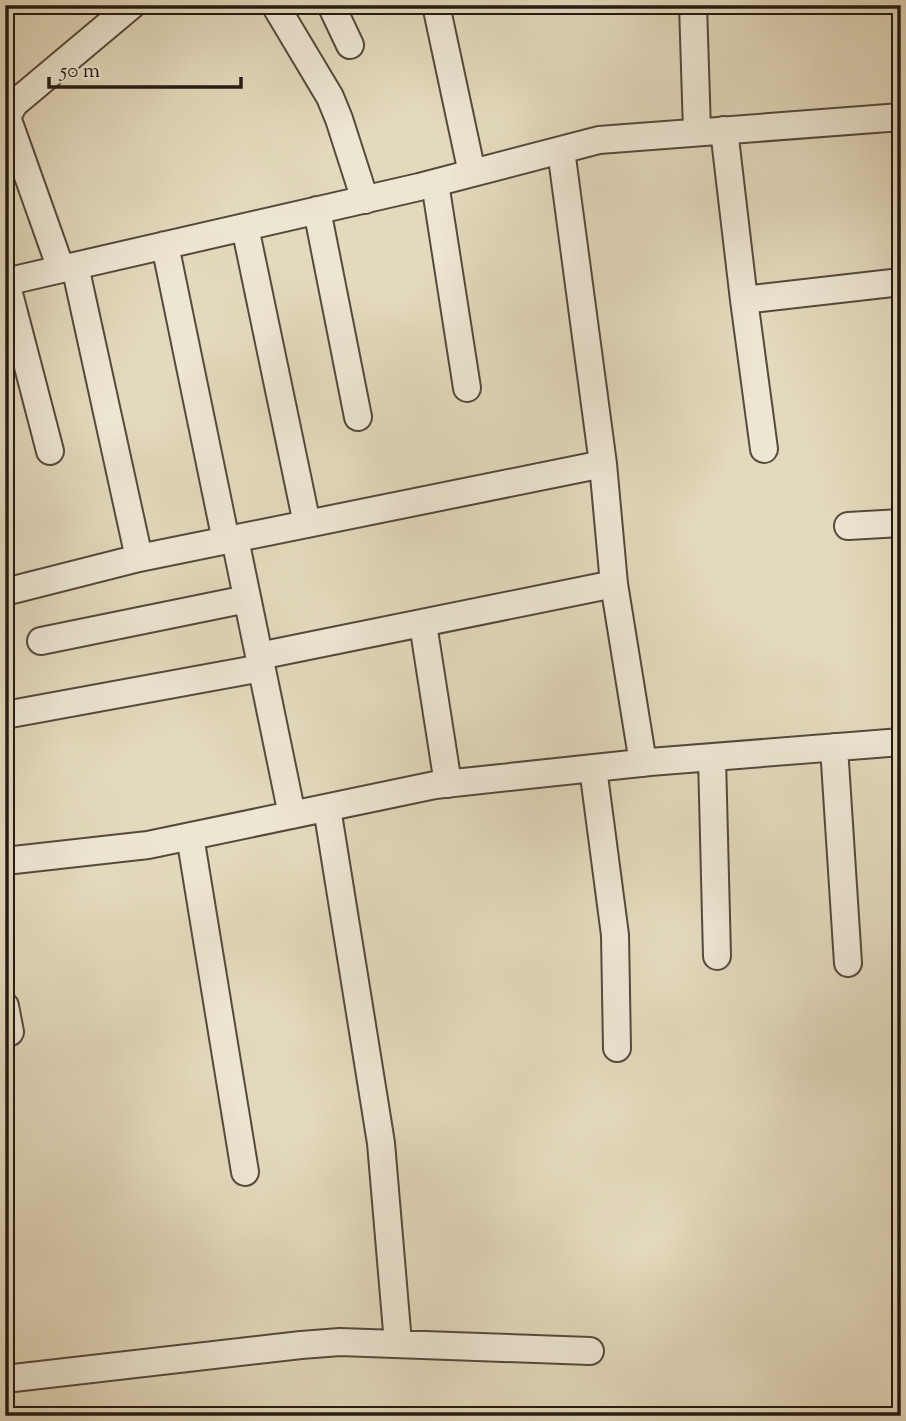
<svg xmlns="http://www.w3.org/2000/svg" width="906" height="1421" viewBox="0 0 906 1421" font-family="'Sorts Mill Goudy',serif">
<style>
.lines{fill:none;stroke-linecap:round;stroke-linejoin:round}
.street-casing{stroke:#544a3d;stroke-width:30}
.street{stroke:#ede6d3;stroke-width:26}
</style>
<rect width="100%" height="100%" fill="#e3d9bc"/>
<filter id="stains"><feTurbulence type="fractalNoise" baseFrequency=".00286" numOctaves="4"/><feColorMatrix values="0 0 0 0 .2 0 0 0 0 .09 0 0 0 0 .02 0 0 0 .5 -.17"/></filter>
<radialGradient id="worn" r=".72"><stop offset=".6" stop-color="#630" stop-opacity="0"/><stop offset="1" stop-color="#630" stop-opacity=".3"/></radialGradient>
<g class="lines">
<defs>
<path id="street" d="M275,5L330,97L339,119L365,200
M331,5L350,45
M436,5L472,173
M693,5L697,131
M724,130L744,300L764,449
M561,150L603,464L614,584L643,763
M435,183L467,388
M317,210L358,417
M245,227L307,524
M165,245L226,541
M75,266L139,558
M61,269L7,117L14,104L132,5
M5,282L419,187L599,140L901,117
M6,282L50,451
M744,300L901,282
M848,526L901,523
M235,539L292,815
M5,592L139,558L603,464
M423,624L448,784
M41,641L247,599
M259,656L614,584
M5,715L261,668
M834,747L848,963
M712,758L717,956
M593,768L615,935L617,1048
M327,808L381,1143L398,1343
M190,836L245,1172
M5,861L148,845L435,785L650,762L901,742
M5,1006L10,1032
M5,1379L301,1345L340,1342L590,1351"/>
</defs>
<use href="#street" class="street-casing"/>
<use href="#street" class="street"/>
</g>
<rect width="906" height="1421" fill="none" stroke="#e3d9bc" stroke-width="28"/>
<rect x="7" y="7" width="892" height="1407" fill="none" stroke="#241b13" stroke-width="3.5"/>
<rect x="14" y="14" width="878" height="1393" fill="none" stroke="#241b13" stroke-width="2"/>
<path d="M49 77v10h192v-10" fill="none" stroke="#241b13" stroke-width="3.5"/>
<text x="60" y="77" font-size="21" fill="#241b13" stroke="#ede6d3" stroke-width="5" paint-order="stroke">50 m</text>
<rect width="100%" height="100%" filter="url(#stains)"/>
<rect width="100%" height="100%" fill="url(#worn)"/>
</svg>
